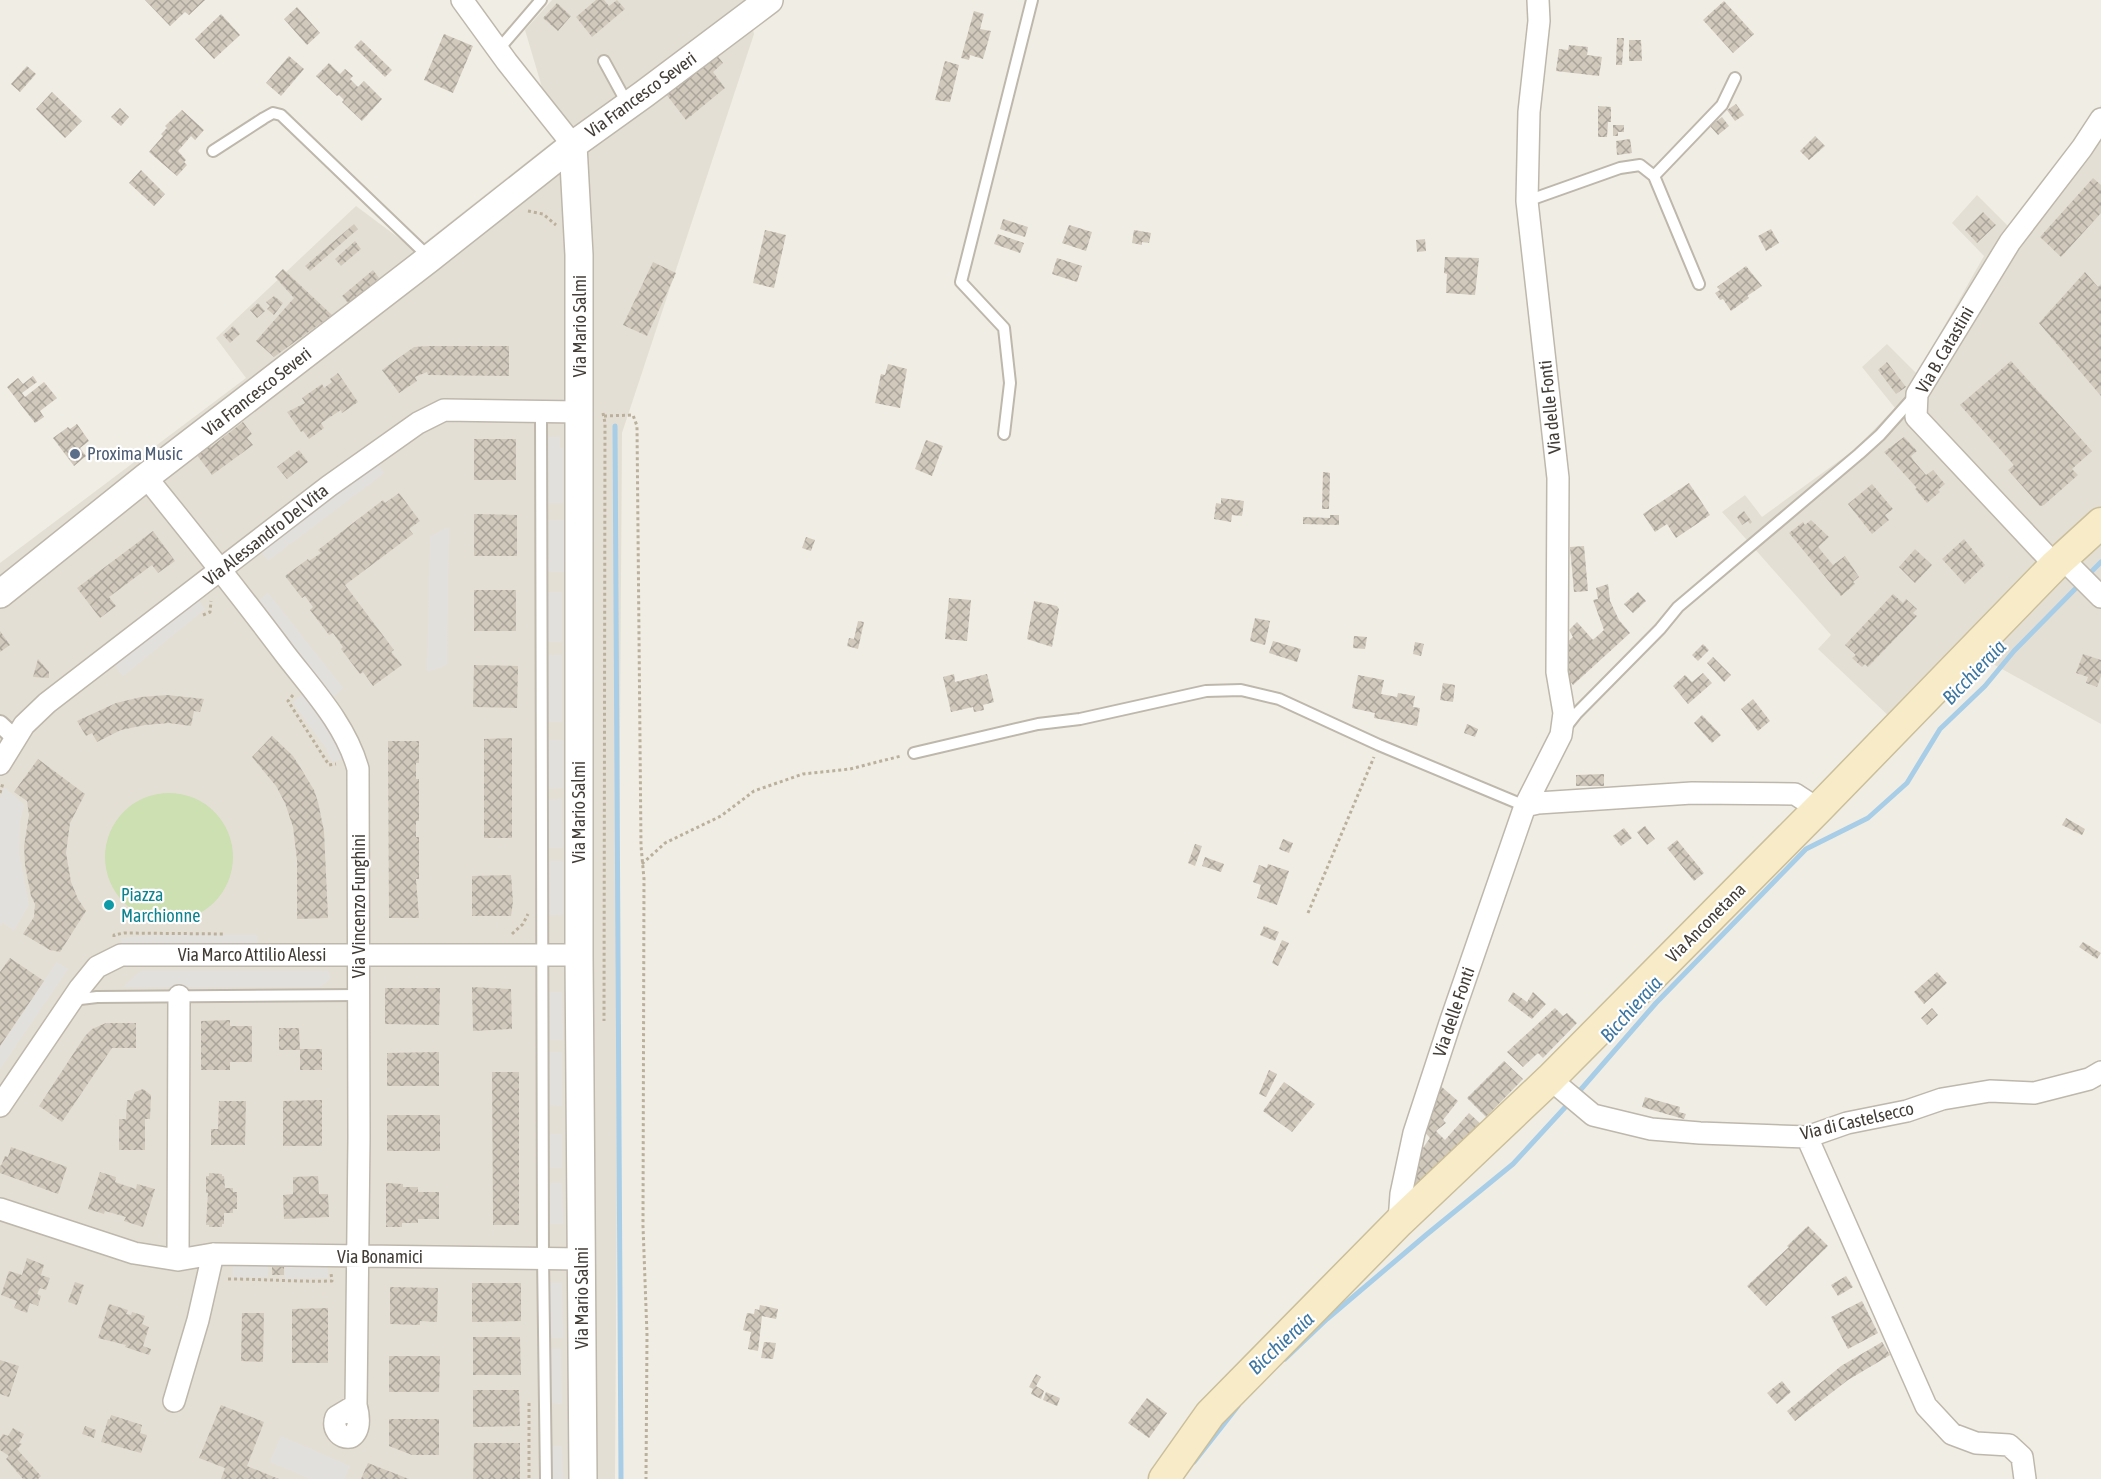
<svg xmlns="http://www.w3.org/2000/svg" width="2101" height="1479" viewBox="0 0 2101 1479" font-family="'Asap Condensed',sans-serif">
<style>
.residential{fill:#e4dfd4}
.grass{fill:#cce0b2}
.parking{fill:#e2e0dd}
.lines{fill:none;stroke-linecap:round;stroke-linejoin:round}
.stream{stroke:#a8cde7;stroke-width:5}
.building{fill:url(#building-cross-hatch)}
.service-casing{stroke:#beb7ac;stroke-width:14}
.pedestrian-casing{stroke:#beb7ac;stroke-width:20}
.minor-casing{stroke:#beb7ac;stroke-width:24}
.tertiary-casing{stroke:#beb7ac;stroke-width:30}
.secondary-casing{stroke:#cbbe9a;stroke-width:33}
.path{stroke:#bbb09c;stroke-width:3;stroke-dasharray:3 3;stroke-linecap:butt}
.service{stroke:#fff;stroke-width:10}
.pedestrian{stroke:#fff;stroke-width:16}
.minor{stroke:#fff;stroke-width:21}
.tertiary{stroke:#fff;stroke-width:27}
.secondary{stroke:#f8ecc8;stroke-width:30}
.service-dot{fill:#5c6f8a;stroke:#fff;stroke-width:2}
.culture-dot{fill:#0f9aa8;stroke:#fff;stroke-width:2}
.labels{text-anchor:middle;stroke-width:4.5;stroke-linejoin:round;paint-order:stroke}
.street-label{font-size:18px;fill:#423d36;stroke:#fff}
.service-label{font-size:18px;fill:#4e5e75;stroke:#fff;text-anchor:start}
.culture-label{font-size:18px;fill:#0d838f;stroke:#fff;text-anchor:start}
.water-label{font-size:20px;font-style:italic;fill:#3c76a1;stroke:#fff}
</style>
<defs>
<pattern id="building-cross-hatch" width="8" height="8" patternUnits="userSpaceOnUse" patternTransform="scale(1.5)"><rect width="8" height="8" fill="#d1c9bc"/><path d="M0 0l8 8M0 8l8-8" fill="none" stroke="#aba49a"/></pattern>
</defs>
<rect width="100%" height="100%" fill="#f0ede5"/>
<path class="residential" d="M552,0H746L754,34L622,433L615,1479H0V563L246,378L216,338L356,206L415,250L557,138L525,30Z
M2101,105V724L1964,648L1893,720L1818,649L1831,635L1722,512L1745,495L1762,517L1854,450L1895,408L1862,367L1887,344L1917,374L1984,256L1952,223L1977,195L2010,228Z"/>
<path class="grass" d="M105 857a64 64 0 1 1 128 0a64 64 0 1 1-128 0Z"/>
<path class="parking" d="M548,437H560V447L563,448V503H547Z
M375,461L384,473L268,561L259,548Z
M547,520H565L564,572H546Z
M449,526L447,665L427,672L430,537Z
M547,592H562V642H547Z
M268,593L343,688L332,698L256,603Z
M195,596L205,609L123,676L113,663Z
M547,655H562V722H547Z
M303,693L327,724L345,758L332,762L326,748L293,703Z
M547,740H563V788L547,789Z
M4,787L24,805L20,822L19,853L29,905L14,930L2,922L0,926V798Z
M562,799L563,848H547V800Z
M548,861H563V915H548Z
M150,935H257L258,945L150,943L122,946L121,938Z
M57,962L68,969L0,1069V1047Z
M141,971H328L331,978L320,987H123Z
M547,992H562L563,1040H547Z
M548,1052H562V1106L547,1105Z
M548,1134H562V1168H548Z
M549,1183H562L563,1224H548Z
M328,1263V1278L285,1279V1264Z
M268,1264V1277L233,1278V1265Z
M548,1283H562L563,1338H549Z
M548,1349H561L562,1404L549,1403Z
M281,1436L350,1466L344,1479H310L270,1462Z
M548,1446H562L563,1479H548Z"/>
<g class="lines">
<path class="stream" d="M615,426L621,1479
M2087,576L2101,562
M1576,1095L1656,1003L1806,849L1868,818L1907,783L1940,729L1985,686L2014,651L2081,583
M1285,1359L1327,1319L1426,1235L1513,1164L1570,1102
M1194,1462L1238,1406"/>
</g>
<path class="building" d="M145,0H205L189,15L185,12L170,26Z
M596,0H604L609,6L617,0L625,9L592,37L576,17Z
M1724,1L1754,34L1733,53L1703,20Z
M557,3L571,16L558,31L543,18Z
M297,7L320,33L307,45L284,19Z
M974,11L984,14L980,29L991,31L983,59L970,55L969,60L961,58Z
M221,14L240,35L214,59L195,39Z
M444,34L473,46L453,93L424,80Z
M1617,38H1624L1622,65H1616Z
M361,40L392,70L385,77L354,47Z
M1629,40H1641L1642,61H1629Z
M1569,45L1588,47L1587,55L1602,57L1599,76L1556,71L1559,49L1568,50Z
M716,54L723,63L713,72L725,88L686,120L666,94Z
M289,56L304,69L281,96L266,83Z
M945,61L959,65L950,102L935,100Z
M329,63L340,74L345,69L353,76L350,79L358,87L364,81L382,99L362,121L342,102L344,100L339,95L337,96L316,76Z
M27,66L36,74L20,92L11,84Z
M52,92L82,121L65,138L36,109Z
M1736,104L1744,115L1735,121L1727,110Z
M1598,106L1611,107V122H1608L1607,137H1598Z
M120,108L129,117L121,126L111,117Z
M182,110L204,130L195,140L191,136L178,151L186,160L184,162L187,165L177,176L149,152L163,136L161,134L167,128L165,126Z
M1722,117L1729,126L1718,135L1710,126Z
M1613,125H1624V132H1618V136H1613Z
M1815,136L1825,146L1809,160L1800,151Z
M1630,139L1632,153L1617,155L1616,141Z
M141,170L165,194L154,206L129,183Z
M2093,178L2101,185V213L2061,257L2040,237Z
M1983,212L1996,225L1977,243L1965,230Z
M1003,219L1028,227L1025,237L1000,229Z
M354,224L358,229L310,271L305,266Z
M1069,225L1092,232L1086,251L1062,243Z
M1771,229L1779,243L1766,251L1758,236Z
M765,230L786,235L774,288L753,283Z
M1134,230L1151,233L1149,243L1142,242V245L1132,243Z
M998,234L1024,243L1020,253L994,244Z
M1425,239L1426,251L1417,252L1416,240Z
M355,241L361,249L341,266L335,259Z
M1445,257L1479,258L1475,295L1446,293L1447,274L1444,273Z
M1057,258L1082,266L1077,282L1052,274Z
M653,262L676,273L647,336L623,325Z
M1746,266L1762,286L1747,296L1749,298L1731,311L1723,299L1720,300L1715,293L1720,290L1717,287Z
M283,269L332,315L274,357L256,341L294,298L275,277Z
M373,270L379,278L349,304L342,296Z
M2085,272L2098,287L2101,284V396L2039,323Z
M274,296L283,303L274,315L267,309L270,306L266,302Z
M258,303L265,311L257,318L250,310Z
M233,326L240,334L230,343L223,335Z
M429,346H509V376L428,375L427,372L415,377L417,381L399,393L382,370L414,347Z
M2011,361L2092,451L2072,469L2078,475L2044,505L2040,506L2008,470L2014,465L1960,405Z
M1887,362L1906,387L1896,394L1878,370Z
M888,364L907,369L900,408L875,403L881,374L885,375Z
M338,373L358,402L342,413L341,410L321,423L324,428L309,439L303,431L301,432L287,412L305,403L302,398L322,384L324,388L332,382L330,379Z
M33,376L37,382L22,393L25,397L44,382L57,398L40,411L44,417L35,423L7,387L18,378L23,384Z
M243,422L252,434L247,438L253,445L212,475L193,450L206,440L211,447Z
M77,424L89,441L80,448L86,456L74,466L53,438L68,427L70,429Z
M1904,437L1917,451L1911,456L1913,460L1926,475L1933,470L1945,484L1938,490L1940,492L1927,503L1915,489L1917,488L1884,452Z
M474,439H516V480H474Z
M926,440L943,446L932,476L915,469Z
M299,450L308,462L287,479L277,467Z
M1323,472L1330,473L1329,509H1322Z
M1689,483L1710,515L1676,538L1667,524L1655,532L1643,514Z
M1872,484L1893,509L1885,515L1889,520L1872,534L1848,504Z
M399,493L420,521L409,529L413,534L345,585L394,650L391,652L402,665L373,686L363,672L360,674L341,649L343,647L333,633L329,635L310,610L313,607L305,596L302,598L285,576L308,559L309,561L321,553L318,550L383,500L385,503Z
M1221,498L1244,501L1242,516L1232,515L1231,522L1214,519L1216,503L1221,504Z
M1744,511L1752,522L1750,524L1748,521L1742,525L1737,517Z
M474,514L517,515V556H474Z
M1330,515H1339V525L1303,524V517L1330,518Z
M1811,520L1829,537L1818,547L1833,565L1845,556L1859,577L1853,582L1855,584L1841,596L1789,533L1803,522L1805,525Z
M153,531L175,561L158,573L152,565L109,597L116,606L100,618L77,588Z
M806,537L815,540L811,551L802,548Z
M1964,539L1985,565L1965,584L1942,559Z
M1584,546L1588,591L1574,592L1570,547Z
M1915,549L1932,565L1915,583L1899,567Z
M1608,584L1610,601L1619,620L1630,633L1573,685L1565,674L1564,645L1573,637L1569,630L1577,622L1593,640L1604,630L1593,600L1598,599L1596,588Z
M474,590H516V631H474Z
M1638,592L1646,601L1633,613L1624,604Z
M1893,594L1903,603L1906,599L1917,609L1913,613L1917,616L1868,667L1865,664L1862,667L1852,658L1856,655L1845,645Z
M949,598L971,600L967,641L945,639Z
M1034,601L1057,606L1059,609L1052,647L1027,639Z
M1255,618L1270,621L1265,645L1250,641Z
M858,621L864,622L858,649L847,646L849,638L854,639Z
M0,631L10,645L0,652Z
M1354,636L1367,637L1365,649L1353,648Z
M1273,641L1301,649L1297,662L1269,653Z
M1415,642L1424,644L1421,656L1413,654Z
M1703,644L1709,650L1698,661L1692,655Z
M2083,654L2101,660V676L2097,687L2086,683L2088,677L2076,673Z
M1713,657L1731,675L1724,682L1707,663Z
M38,659L49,672V678L33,677Z
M474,665L518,666L517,708L473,707Z
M1703,673L1712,683L1688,704L1673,686L1685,675L1692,682Z
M954,674L955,682L987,674L994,702L983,705L984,710L974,712L973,707L951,712L943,677Z
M1358,675L1384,680L1381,694L1397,697L1398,693L1415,696L1413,707L1420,708L1417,726L1374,718L1375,713L1352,708Z
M1443,683L1455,685L1453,702L1440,700Z
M167,695L204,699L200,712L194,711L191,726L169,723L145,725L121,730L97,742L92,733L86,736L77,721L116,703L141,697Z
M1753,699L1770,721L1758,731L1741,709Z
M1702,715L1721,735L1712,743L1694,723Z
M1467,724L1478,729L1475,737L1464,733Z
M272,736L293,756L300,767L314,790L318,802L324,831L328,918L297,919V860L293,827L285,803L276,786L252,757Z
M512,738V838H484V739Z
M388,741H419V763H416V779H419V821H416V837H419V879H416L419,918H389Z
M38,759L85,794L70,823L66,853L71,882L78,899L86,911L60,952L50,950L23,934L34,917L35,904L31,896L25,865L24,846L29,815L27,801L14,792Z
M1604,774V786H1576V775Z
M2066,818L2085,829L2082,835L2062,825Z
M1645,826L1655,839L1647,845L1637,832Z
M1624,828L1632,838L1621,846L1613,836Z
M1283,839L1293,843L1289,853L1279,849Z
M1677,840L1704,873L1694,881L1667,848Z
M1195,844L1202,846L1195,866L1188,863Z
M1205,857L1224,864L1221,872L1202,866Z
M1268,864L1289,871L1277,905L1257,898L1261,885L1253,882L1259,865L1267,868Z
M511,875L513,902L511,916H472V876Z
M1264,926L1279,932L1275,941L1260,935Z
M1282,940L1289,943L1278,966L1272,963Z
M2083,942L2101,953L2097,959L2079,947Z
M10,958L44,981L0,1046V972Z
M1937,972L1947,983L1924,1004L1914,992Z
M472,987L511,989L512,1029L473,1031Z
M385,988H440L439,1025L385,1024Z
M1513,992L1527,1002L1533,992L1546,1004L1532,1019L1508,1001Z
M1555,1008L1563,1016L1567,1013L1577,1023L1543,1058L1538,1053L1523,1067L1507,1052Z
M1932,1008L1938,1015L1927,1025L1921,1018Z
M230,1020V1026H252V1062H230V1070H201V1021Z
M106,1023H136V1048H112L62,1122L39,1106L85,1036L92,1029Z
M279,1028H299L300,1049H322V1070H300V1050H279Z
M439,1052V1086H387V1053Z
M1504,1061L1523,1079L1486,1117L1467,1098Z
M1269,1070L1277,1074L1266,1097L1259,1094Z
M492,1072H519V1225H493Z
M1284,1082L1315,1104L1292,1132L1263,1111Z
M1436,1082L1458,1101L1443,1120L1446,1123L1436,1131L1445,1140L1469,1113L1483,1126L1413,1193L1408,1189L1418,1143L1423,1148L1430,1138L1422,1129Z
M143,1089L151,1095L150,1119H145V1150H119V1119H126L127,1100H132L135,1092Z
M1645,1097L1680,1107L1679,1112L1686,1114L1684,1119L1642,1107Z
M322,1100V1146H283V1101Z
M219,1101H246L245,1145H211V1129H218Z
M387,1115H440V1151H387Z
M11,1147L67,1167L58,1194L0,1173V1165L1,1166L5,1156L8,1157Z
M100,1172L116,1177L115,1182L136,1189L137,1184L155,1189L143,1227L124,1221L126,1217L105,1211L104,1214L88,1209Z
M209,1173L222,1174V1176H224L225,1188H233V1192H237V1209H233V1213H224V1224H222V1227H209V1225H206L208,1193H206V1176H209Z
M318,1176L319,1194H328L329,1217L284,1219L283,1195L293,1194V1177Z
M386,1183L403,1184V1187H418V1192H439V1219H418V1223H402V1227H386Z
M1808,1226L1828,1246L1766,1306L1747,1286L1789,1247L1787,1246Z
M27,1258L44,1265L41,1275L50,1278L46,1290L40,1288L37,1294L41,1296L38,1306L30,1303L27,1313L14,1308L17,1301L1,1295L9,1271L22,1275Z
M272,1267H284V1275H272Z
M1846,1276L1853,1287L1838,1296L1831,1285Z
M75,1282L84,1285L77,1305L68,1302Z
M472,1283H521V1321L472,1322Z
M390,1287L438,1288L437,1322L420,1321V1325L390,1324Z
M1862,1301L1878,1333L1848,1349L1831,1317Z
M109,1304L128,1310L126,1314L131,1315L132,1312L145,1316L142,1324L149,1327L143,1346L151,1349L149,1355L125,1347L126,1345L98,1338Z
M760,1305L778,1309L776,1319L762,1316L758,1351L748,1349L751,1332L743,1330L747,1313L754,1314L755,1309L759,1310Z
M328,1308V1363H292V1309Z
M242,1313H264L263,1362L241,1361Z
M473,1337H520L521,1375H473Z
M764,1342L776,1343L773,1359L761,1358Z
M1882,1342L1890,1355L1848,1380L1795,1421L1787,1411L1841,1366Z
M389,1356H440L439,1392H389Z
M0,1360L19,1366L9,1397L0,1394Z
M1036,1374L1041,1377L1036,1386L1044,1391L1041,1399L1031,1394L1033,1389L1029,1387Z
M1782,1381L1791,1392L1777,1404L1767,1393Z
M473,1390H519L520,1426L473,1427Z
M1046,1392L1060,1398L1057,1406L1043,1400Z
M1147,1398L1167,1413L1149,1438L1128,1423Z
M221,1405L264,1422L247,1466L279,1479H221L225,1468L199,1458Z
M111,1415L142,1425L140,1433L147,1435L141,1453L101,1442L108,1419H110Z
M389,1419H439V1455H412L389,1446Z
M85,1426L96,1430L94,1438L82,1434Z
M13,1428L24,1434L19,1443L22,1444L17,1449L41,1476L38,1479H23L6,1459L9,1456L0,1450V1439L3,1434L8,1436Z
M474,1443H520V1479H473Z
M368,1463L409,1479H361Z"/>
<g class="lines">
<defs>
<path id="service" d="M498,50L541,0
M604,61L628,105
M213,151L264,118L273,113L281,115L429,257
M1654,176L1722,105L1735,78
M1527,201L1620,168L1640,165L1654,176L1699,284
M541,412L543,1258L546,1479
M1004,434L1010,383L1004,328L961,282L1032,0
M1566,727L1577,713L1660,629L1678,607L1859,454L1880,435L1913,398
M914,753L1038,724L1080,719L1206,691L1241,690L1279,699L1379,745L1525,806
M72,1000L97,997L359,995"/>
<path id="pedestrian" d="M0,724L15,738"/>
<path id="minor" d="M462,0L507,62L573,145
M146,477C193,535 240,594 285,654C312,689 346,725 358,769L359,1138L356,1405L336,1417C332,1428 339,1439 351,1437C361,1430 359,1416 356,1405
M2062,558L2101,597
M2055,565L1916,417L1917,394L2010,242L2082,148L2101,119
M0,764L24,725L47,703L329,486L418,423L444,410L580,412
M1525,806L1538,803L1692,793L1795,794L1818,809
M1550,1079L1593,1115L1651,1129L1700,1133L1807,1137L1847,1123L1907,1111L1942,1099L1990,1091L2034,1093L2089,1079L2101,1072
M0,1106L80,988L97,967L121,955H579
M1807,1137L1926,1406L1952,1434L1976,1443L2009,1445L2022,1457L2025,1479
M0,1209L134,1253L178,1260L213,1254L582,1259
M1399,1222L1401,1194L1414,1133L1451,1020L1525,806L1561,735L1564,713L1557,672L1558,478L1527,201L1529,112L1539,21L1538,0
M178,1260L179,996
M174,1401L198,1320L213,1254"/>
<path id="tertiary" d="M573,145L579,255V955L583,1479
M0,594L146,477L430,258L573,145L644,94L769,0"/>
<path id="secondary" d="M1164,1479L1210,1414L1399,1222L1550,1079L1818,809L2055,565L2101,523"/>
</defs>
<use href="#service" class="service-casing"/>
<use href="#pedestrian" class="pedestrian-casing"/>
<use href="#minor" class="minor-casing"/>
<use href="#tertiary" class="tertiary-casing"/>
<use href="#secondary" class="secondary-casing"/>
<path class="path" d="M528,211L543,214L556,225
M603,413L605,423L604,1021
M604,416L633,415L637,426L641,846L644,879L643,1226L647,1335L646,1479
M203,615L210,612L211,601
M293,695L288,701L329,765L336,764
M0,793L3,783
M642,864L665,843L721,816L754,791L803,774L850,769L901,756
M1308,913L1374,757
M512,934L523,924L528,914
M114,937V935L124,933L225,934
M228,1279C263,1279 297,1282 332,1281L331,1273
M529,1403V1479"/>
<use href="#service" class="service"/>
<use href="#pedestrian" class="pedestrian"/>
<use href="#minor" class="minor"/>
<use href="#tertiary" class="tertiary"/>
<use href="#secondary" class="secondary"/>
</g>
<circle class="service-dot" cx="75" cy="454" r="6"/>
<circle class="culture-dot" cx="109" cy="905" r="6"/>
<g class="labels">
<g class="street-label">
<text transform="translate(641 95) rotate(-36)" y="6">Via Francesco Severi</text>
<text transform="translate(580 326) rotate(-90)" y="6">Via Mario Salmi</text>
<text transform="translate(1945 350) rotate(-60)" y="6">Via B. Catastini</text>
<text transform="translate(257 392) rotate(-38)" y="6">Via Francesco Severi</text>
<text transform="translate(1550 407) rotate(-96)" y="6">Via delle Fonti</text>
<text transform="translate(266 535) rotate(-38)" y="6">Via Alessandro Del Vita</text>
<text transform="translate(579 812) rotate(-90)" y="6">Via Mario Salmi</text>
<text transform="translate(359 906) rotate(-90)" y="6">Via Vincenzo Funghini</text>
<text transform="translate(1706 923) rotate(-45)" y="6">Via Anconetana</text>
<text x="252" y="961">Via Marco Attilio Alessi</text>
<text transform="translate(1454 1012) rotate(-71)" y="6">Via delle Fonti</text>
<text transform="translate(1857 1121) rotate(-13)" y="6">Via di Castelsecco</text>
<text x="380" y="1263">Via Bonamici</text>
<text transform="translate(582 1298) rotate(-90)" y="6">Via Mario Salmi</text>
</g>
<g class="service-label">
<text x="87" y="460">Proxima Music</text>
</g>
<g class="culture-label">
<text x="121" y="901">Piazza<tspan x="121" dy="21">Marchionne</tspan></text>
</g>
<g class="water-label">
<text transform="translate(1974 672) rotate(-46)" y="7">Bicchieraia</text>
<text transform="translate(1631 1009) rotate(-48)" y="7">Bicchieraia</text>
<text transform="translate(1281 1343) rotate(-43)" y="7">Bicchieraia</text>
</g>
</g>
</svg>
